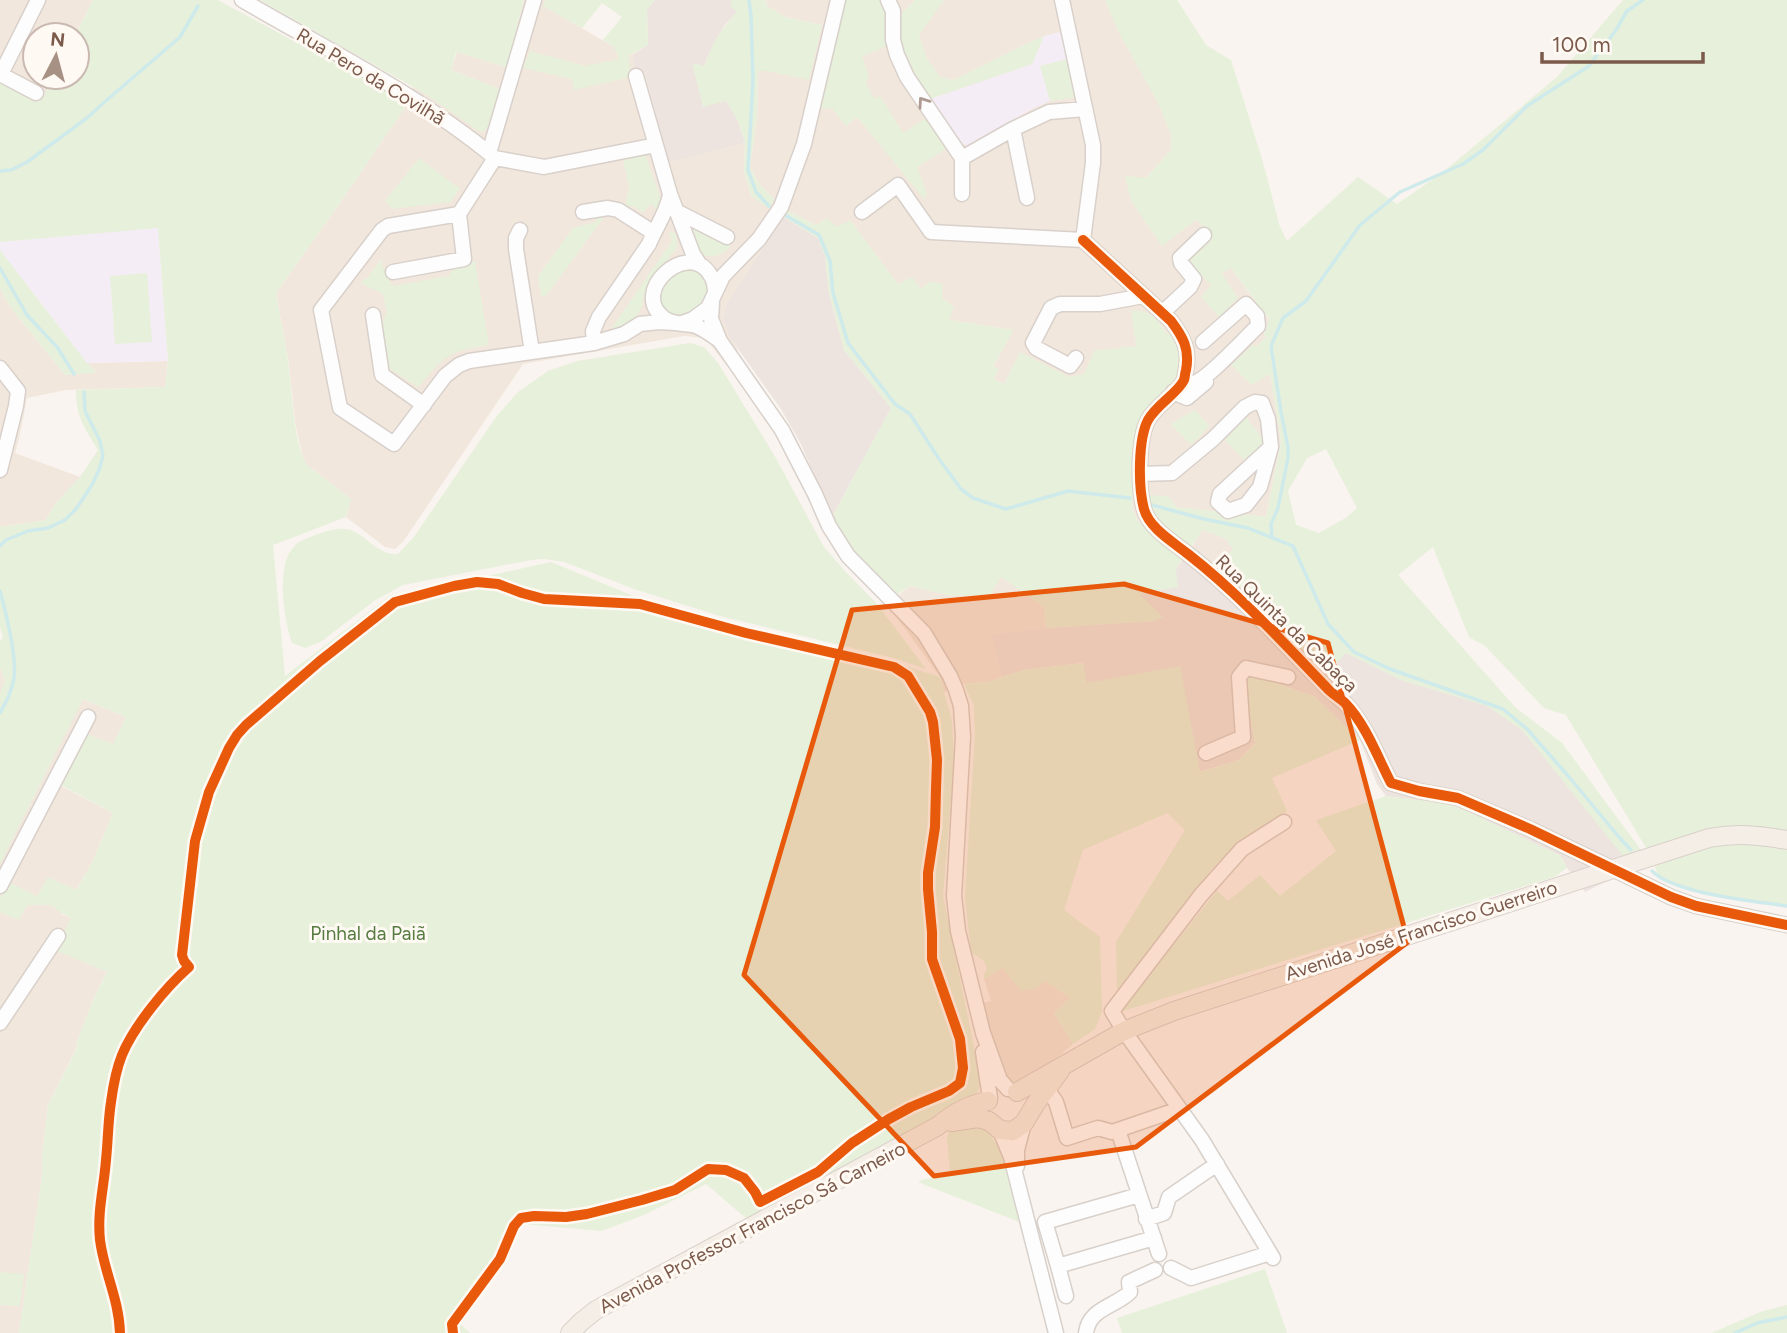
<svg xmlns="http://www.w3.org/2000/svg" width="1787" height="1333" viewBox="0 0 1787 1333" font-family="Figtree,sans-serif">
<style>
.residential{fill:#f2e7dd}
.industrial{fill:#ede4df}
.education{fill:#f5edf5}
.green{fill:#e7f0da;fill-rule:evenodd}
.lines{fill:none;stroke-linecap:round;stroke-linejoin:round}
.stream{stroke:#cfeaeb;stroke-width:3.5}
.minor-casing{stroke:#d8d0ca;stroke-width:17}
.major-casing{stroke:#dad0cb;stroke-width:20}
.minor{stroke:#fefdfd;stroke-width:14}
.major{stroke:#f4eee7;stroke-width:18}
.cycleway-casing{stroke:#fff9f3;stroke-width:15}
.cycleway{stroke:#e8590c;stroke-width:10}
.oneway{stroke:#af9b92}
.marked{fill:#e8590c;fill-opacity:0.2;stroke:#e8590c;stroke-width:5;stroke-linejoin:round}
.labels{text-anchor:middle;stroke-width:6;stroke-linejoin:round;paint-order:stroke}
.street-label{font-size:19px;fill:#7b5a4b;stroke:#fff9f3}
.park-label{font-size:19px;fill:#557b40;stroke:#fff9f3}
</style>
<rect width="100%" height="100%" fill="#f9f4ef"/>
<path class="residential" d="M0,0H93L75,35H35V77H54L41,102L0,82Z
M524,0H545L544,6L614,47L619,58L633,54L636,71L645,72L668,163L745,143L744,172L751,196L774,199L760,185L750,167L757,116L758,70L767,71L822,25L785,17L767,6L765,0H1131L1135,37L1171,135V150L1146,178L1211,232L1231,268L1269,320L1264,334L1266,337L1270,373L1281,441L1266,517L1176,507L1191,548L1203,529L1226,539L1233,549L1218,567L1191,549L1182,559L1138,521L1132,508L1145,417L1152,401L1167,390V334L1151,313L1137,346L1094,352L1084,375L1069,377L1020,353L1004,384L994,379L993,367L1013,330L949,320L921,289L898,285L850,221L837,227L816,225L785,209L777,226L723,320L726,329L738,350L727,366L705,338L684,336L523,364L403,542L395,549L385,547L346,517L351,499L307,465L303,459L295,422L289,365L276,293L340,203L408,103L413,87L422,92L500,89L451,70L457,52L506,67Z
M0,289L11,308L65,375L96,372L87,363L168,361L165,387L66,390L27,398L19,439L15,453L80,477L55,504L46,520L0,527Z
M1001,576L1044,607L1046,628L992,635L1002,677L988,682L964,684L944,692L940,677L887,604L910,586L952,596Z
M0,668L5,680L20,673L126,717L114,744L61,786L113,813L92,863L61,914L71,918L107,971L94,998L76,1044L78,1045L48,1105L42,1155V1176L19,1333H0Z
M1003,968L1045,981L1071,998L1054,1013L1073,1044L1050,1064L1016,1082L1008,1081L1000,1065L982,1003L991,1001L984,979Z"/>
<path class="industrial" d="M655,0H731V6L738,11L724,26L707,58L705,66L693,64L703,106L726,100L738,121L745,143L668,163L645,72L636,71L633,54L648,45L647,9Z
M782,216L818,238L825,256L829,293L844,350L891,408L832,517L801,444L781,409L731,339L726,329L723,320L727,304L777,226Z
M1190,548L1218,567L1244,592L1346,652L1401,680L1487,705L1522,730L1634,868L1585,892L1567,868L1561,856L1452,805L1386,796L1377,784L1360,740L1314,696L1250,675L1245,683L1255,743L1239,760L1199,772L1086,683L1083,663L1024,670L1002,677L991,635L1046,628L1155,621L1139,594L1176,569Z"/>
<path class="education" d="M1060,32L1077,97L1050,101L1032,109L968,146L958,142L930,99L1032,64L1044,36Z
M158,227L168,361L87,363L0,250V242Z"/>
<path class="green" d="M93,0H218L408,103L340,203L276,293C280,318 286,344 289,369C292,394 294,444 307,465L351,499L346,517L273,545L285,676L391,595L435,584L488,576L551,562L643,600L729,622L881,658L940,677L952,721L954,762L943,896L981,1081L976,1097L747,1219L706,1184L644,1215L602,1231L521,1224L503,1263L457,1321L470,1333H19L42,1176V1155L48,1105L78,1046L76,1044L94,998L107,972L55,950L71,918L61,913L52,905H27L19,920L0,912V898L9,882L37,896L48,877L76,890L92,863L113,813L61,785L84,733L113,744L126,717L83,699L0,864V694L5,680L0,668V642L3,636L0,627V527L46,520L55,504L80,477L98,450C84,427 76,417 76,390L165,387L168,361L158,228L0,242V82L40,102L54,77H77V35H75Z
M260,0H524L506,67L456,52L451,70L500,89L488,126L483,132H480L422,92Z
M545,0H655L647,9L648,45L628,56L630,70L626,78L574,90L572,79L523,68L530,51L585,66L619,59L614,47L603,40L622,17L602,3L582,28L543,6Z
M731,0H765L767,6L785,17L822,25L809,80L767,71H758L757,116L750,167L760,185L774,199L770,209L751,196L744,172L745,143L738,121L726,101L703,107L692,63L705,66C710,45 723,27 737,12L731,6Z
M845,0H880L887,11L888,45L862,57L869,76L866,83L874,99L880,96L903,133L926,118L946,149L917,167L927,194L924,199L857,117L846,126L832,108L829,109L820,107Z
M915,0H944L919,35L927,58L940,77L953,80L1034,40L1044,36L1032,64L930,99L908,62L899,38L902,13Z
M1105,0H1177L1206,45L1231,60L1262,159L1280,227L1287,241L1358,177L1397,204L1442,173L1557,77L1623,0H1787V906L1702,893L1659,878L1651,856L1566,715L1544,708L1485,646L1469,637L1433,547L1398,575L1516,708L1562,743L1641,850L1623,856L1522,730L1487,706L1401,680L1346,653L1326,674L1218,567L1233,549L1226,539L1203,530L1190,548L1154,519L1148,508V495L1168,496L1177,507L1266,517L1281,441L1270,374L1251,385L1231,365L1254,344L1256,347L1266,337L1264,334L1269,319L1231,268L1222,274L1238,298L1219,317L1201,297L1211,285L1189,263V259L1213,235L1211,232L1196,220L1162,246L1131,201L1125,176L1146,178L1171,150V135L1158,103L1119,33ZM1326,449L1357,508L1347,517L1319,533L1296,525L1288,491L1307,458Z
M1067,59L1077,97L1050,101L1040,66Z
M645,154L662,202L660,212L651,204L643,213L632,205L626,209L625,206L629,187L623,159Z
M419,158L460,189L450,202L392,209L385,201Z
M785,209L816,225L827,218L837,227L850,220L898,284L912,277L921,289L930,281L943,284L942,298L954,307L949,320L1014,330L993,366L999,369L994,379L1004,384L1020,352L1069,377L1084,374L1094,351L1136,346L1131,311C1152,309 1155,318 1167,334L1171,333L1178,348L1179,372L1167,390L1152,401L1145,417L1132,508L1138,521L1182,559L1176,569L1178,587L1139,594L1163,617L1155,621L1046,628L1044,607L1001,577L990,595L952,596L910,586L898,594L861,560L846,543L832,517L891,408L844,350L829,293L825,256L818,238L782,216Z
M608,212L546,296H541L538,276L573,228L596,222L597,213Z
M693,228L731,246C723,255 717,257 705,256L699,249Z
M669,232H672L676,234C676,236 677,244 677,245C674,258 652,271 647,286C642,297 645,307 635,317C628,324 620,327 611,329L672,241Z
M0,250L87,363L97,373L65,375L11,308L0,289Z
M382,258V268L388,270L391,286L449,276L456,264L475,261L489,345C448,351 444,356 418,387L387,367L380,327L387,313L383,294L360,283L368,277Z
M686,269L699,272C707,281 711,291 703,301C674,339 633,290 686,269Z
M147,273L152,342L115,344L110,276Z
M690,343L704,347L718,363L773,453L824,547L843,569L877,604L926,669L894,658L720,616L634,589L564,562L545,559L531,560L403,585L374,601L322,641L305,648L292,643C284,621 276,569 292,549C297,541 306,539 315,535C325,532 335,528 346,529C366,532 376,556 398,554L414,537L496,417L518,392L548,371L577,361Z
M1195,410L1210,426L1191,445L1170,424Z
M1246,417L1266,443L1244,460L1225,440Z
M1083,663L1087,683L1180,666L1200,772L1239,760L1255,744L1245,683L1250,675L1314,696L1360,740L1272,778L1287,811L1237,844L1211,870L1117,991L1116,942L1185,830L1167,813L1083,850L1064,910L1100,937L1102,1011L1095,1029L1073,1044L1054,1013L1070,998L1045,981L1038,988L1021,991L1003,968L984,979V974L987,968L984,961L971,952L965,896L975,734L974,706L964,684L988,682L1024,670Z
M1386,796L1452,804L1561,856L1567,868L1554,877L1120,1012L1217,891L1228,901L1260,875L1280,896L1336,851L1316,820Z
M967,1123L986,1129L1000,1149L1019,1222L918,1182L924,1179L947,1177L950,1174L947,1137L951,1127Z
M1265,1269L1287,1333H1122L1117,1318Z
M0,1272L24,1274L20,1306L0,1305Z
M1787,1305V1333H1712L1760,1312Z"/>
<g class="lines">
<path class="stream" d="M749,0L751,16L753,80L748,170L756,192L769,206
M0,171L11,170L27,162L87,118L100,106L180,37L198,6
M785,215L819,235L830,261L833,293L848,343L895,404L910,414L939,459L961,489L973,498L1006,509L1068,491L1130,498
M0,268L27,315L57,347L74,374
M1152,505L1204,519L1248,528L1293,546L1328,624L1354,652L1390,669L1503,709L1527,729L1570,778L1618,836L1631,850
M1272,537L1271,524L1278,508L1288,458V447L1281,412L1271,346L1283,318L1306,301L1360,225L1400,192L1463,164L1483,150L1527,106L1589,66L1616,30L1627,11L1643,0
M0,546L6,540L28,531L48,528L65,520L76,509L92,485L99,470L103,456L100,441L85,411L84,392
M0,591C6,613 17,655 14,678C12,691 6,702 0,713
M1652,871C1675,894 1754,901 1787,906
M1735,1333L1757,1323L1787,1317"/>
<defs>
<path id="minor" d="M242,0C328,50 419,95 495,158
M888,0L893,11V40L897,55L907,77L962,158V194
M1062,0L1093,145V163L1083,240
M0,74L36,93
M1,74L38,0
M636,76L670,194L693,254L700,265
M1013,129L1027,198
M656,145L544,167L495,158L459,214L388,226L382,230L321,310L340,408L394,444L445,376L459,365L469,361L594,343L624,334L640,324L659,322L675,323
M489,153L534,0
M962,158L1013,129L1049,112L1085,109
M676,211L727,237
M583,212L608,208L618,210L654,233
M862,212L898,185L931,232L1083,240
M520,230L516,238V249L532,352
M1083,240L1171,321C1183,337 1190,349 1186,370C1185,373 1185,377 1184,380C1178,393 1157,404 1148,420C1138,439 1138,487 1144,509C1149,528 1173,542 1188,554C1238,593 1282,641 1326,687C1332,694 1340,698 1346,704C1366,725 1378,758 1391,783L1419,791L1458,798L1530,829L1671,897L1696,906L1787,925
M393,272L464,259L459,214
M715,293C715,285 714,279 709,273C686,240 629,292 664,318C673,325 685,323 696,326C704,329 711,335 719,340
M712,303L711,319L720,341L782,430L815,494L829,526L848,556L924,633L950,676L956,690L961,706L963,737L954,896L958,931L983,1033L1000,1080L1008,1089
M1162,313L1190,287L1194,279L1181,263L1180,258L1204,235
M373,315L382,375L424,405
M682,323L693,319L708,308L723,276L759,239L781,207L804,144L838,0
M594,343L593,331L599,317L649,244C656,227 666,214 670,195
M1076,358L1070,366L1036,348L1033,343L1051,308L1060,304H1100L1143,296
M0,368L18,391L16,406L0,470
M1184,381C1188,383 1190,384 1194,383C1208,379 1246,337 1258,326L1257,316L1246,304L1203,342
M1173,392L1187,398L1206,382
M1140,474L1172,473L1213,439L1245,407L1255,402L1262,403L1268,419L1271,447L1220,494L1218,502L1228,511L1246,505L1260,487L1271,447
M1206,753L1243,737L1239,677L1246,668L1288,677
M0,886L88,717
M0,1023L58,936
M983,1052L990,1098
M1047,1089L1056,1102L1067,1138L1098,1128L1112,1132L1179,1109
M1000,1130L1011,1157L1056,1333
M1118,1130L1159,1254
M1017,1166V1150L1024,1123
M1139,1195L1045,1222L1058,1266L1154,1238
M1146,1219L1164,1213L1169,1197L1217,1164
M1273,1258L1202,1140L1124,1031L1112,1011L1201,895L1242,849L1284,822
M1058,1266L1066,1296
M1171,1268L1191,1278L1270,1253
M1086,1333C1089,1308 1115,1307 1130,1292L1129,1282L1155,1270"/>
<path id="major" d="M1017,1092L1124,1031L1174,1011L1709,838C1738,833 1758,835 1787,840
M951,1122L978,1118L989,1121L1000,1130L1013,1131L1024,1123L1036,1103L1060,1071
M570,1333L581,1322L596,1310L938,1126C952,1114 970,1104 988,1101"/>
</defs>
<use href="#minor" class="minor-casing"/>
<use href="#major" class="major-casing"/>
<use href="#minor" class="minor"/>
<use href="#major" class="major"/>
<defs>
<path id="cycleway" d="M1083,240L1171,321C1183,337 1190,349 1186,370C1185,373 1185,377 1184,380C1178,393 1157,404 1148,420C1138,439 1138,487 1144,509C1149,528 1173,542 1188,554C1238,593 1282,641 1326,687C1332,694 1340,698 1346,704C1366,725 1378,758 1391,783L1419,791L1458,798L1530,829L1671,897L1696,906L1787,925
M120,1333C119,1299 104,1272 100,1240C97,1212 104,1187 106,1160C108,1141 108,1121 111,1102C113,1087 116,1070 122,1055C134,1026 166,987 189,967L184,961L182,955L195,841L209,792L229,748L237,735L246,725L320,661L395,602L454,586L477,582L498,584L522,593L544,599L640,604L746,633L894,667L908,676L930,712L933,722L937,760L936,789L935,827L928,873V889L932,932V959L960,1039L963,1068L960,1083L949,1091L911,1107L889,1119L852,1143L818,1172L760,1202L755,1192L744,1178L726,1170L708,1169L675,1190L642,1200L587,1214L566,1217L534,1216L521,1218L514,1226L500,1259L452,1324L453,1333"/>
</defs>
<use href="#cycleway" class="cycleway-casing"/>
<use href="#cycleway" class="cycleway"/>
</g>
<defs><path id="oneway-chevron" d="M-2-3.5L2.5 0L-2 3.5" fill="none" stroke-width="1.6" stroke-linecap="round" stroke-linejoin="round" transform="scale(1.75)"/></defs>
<use class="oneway" href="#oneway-chevron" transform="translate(923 102) rotate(-125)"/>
<path class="marked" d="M1124,584L1328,643L1408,942L1136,1147L934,1176L744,975L852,610Z"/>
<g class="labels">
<g class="street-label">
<text transform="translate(371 76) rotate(31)" y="7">Rua Pero da Covilhã</text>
<text transform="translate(1287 623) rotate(44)" y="7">Rua Quinta da Cabaça</text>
<text transform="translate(1421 930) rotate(-18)" y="7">Avenida José Francisco Guerreiro</text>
<text transform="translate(752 1227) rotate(-28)" y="7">Avenida Professor Francisco Sá Carneiro</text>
</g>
<g class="park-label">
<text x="368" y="940">Pinhal da Paiã</text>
</g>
</g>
<g transform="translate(56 56) rotate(6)"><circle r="33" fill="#fff9f3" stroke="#cab9b0" stroke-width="2"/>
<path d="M0-5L12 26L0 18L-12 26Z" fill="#a79084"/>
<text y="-10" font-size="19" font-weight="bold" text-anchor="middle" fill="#7b5a4b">N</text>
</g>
<path d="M1542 52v10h161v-10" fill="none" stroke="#7b5a4b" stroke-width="3.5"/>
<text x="1552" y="52" font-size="21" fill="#7b5a4b" stroke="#fff9f3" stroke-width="5" paint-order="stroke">100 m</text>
</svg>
